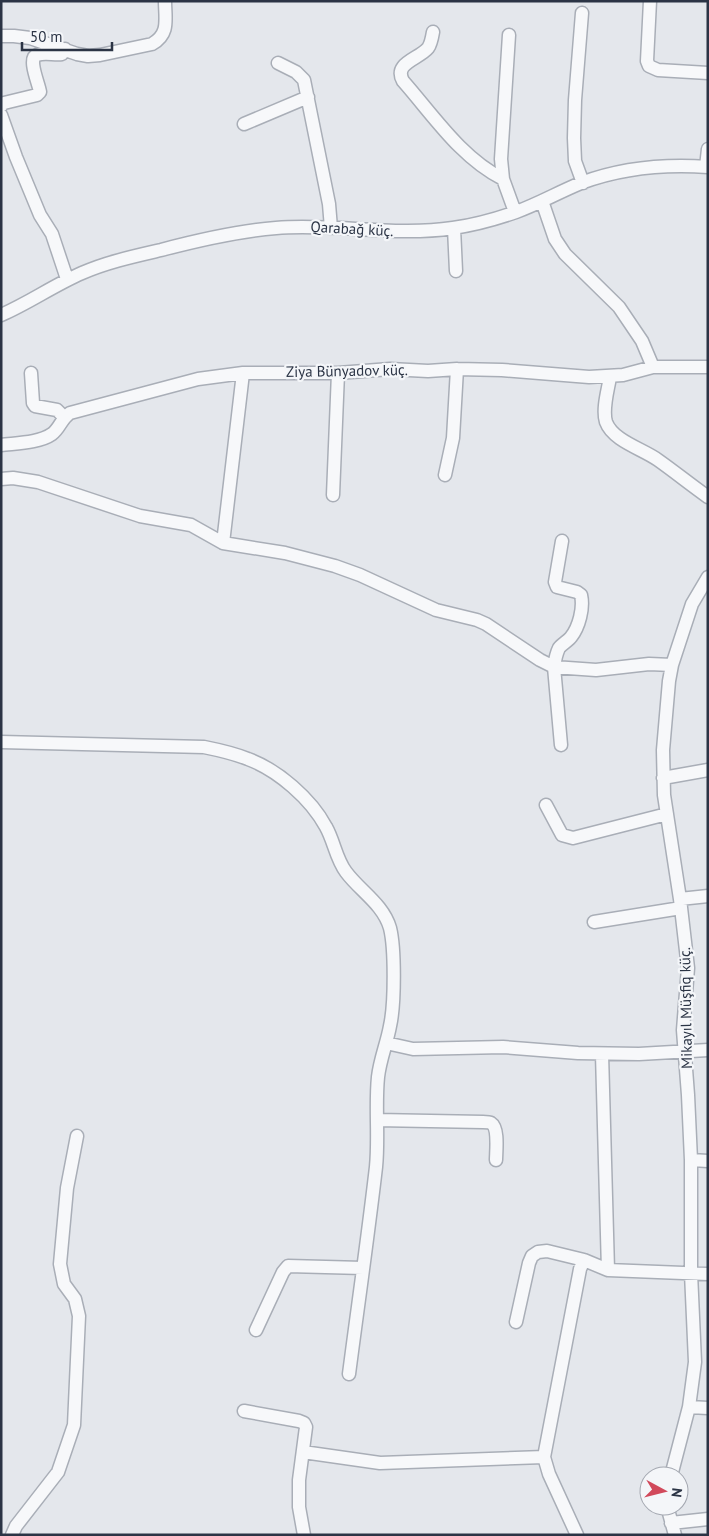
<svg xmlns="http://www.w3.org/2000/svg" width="709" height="1536" viewBox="0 0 709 1536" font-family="'PT Sans',sans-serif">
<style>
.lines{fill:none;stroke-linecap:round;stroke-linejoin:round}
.minor-casing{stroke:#a9aeb7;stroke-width:15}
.minor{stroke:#f7f8fa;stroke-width:12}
.labels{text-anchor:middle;stroke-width:4.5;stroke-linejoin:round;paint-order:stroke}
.street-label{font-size:15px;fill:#2b3445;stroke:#f4f6f9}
</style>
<rect width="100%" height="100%" fill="#e4e7ec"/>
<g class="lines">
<defs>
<path id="minor" d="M650,1L647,61L649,66L658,70L708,73
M582,13L575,100L574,138L575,161L583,183
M433,32C432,38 431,44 428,48C419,59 393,63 403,81C433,115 461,158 503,179
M509,35L501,159L503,179L515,212
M1,36H14L30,38L77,54L88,56L100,55L152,44C170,34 165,19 165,1
M278,63L296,72L304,80L329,204L331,228
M1,106L4,103L37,95L40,92C39,84 27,58 37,55C44,52 54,55 62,54L65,49
M1,115L16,157L40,215L52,234L67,279
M244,124L308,97
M706,167L708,149
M542,201L555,239L565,254L619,307L642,341L653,367
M454,228L456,271
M1,315C29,303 54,285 82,273C107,262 135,256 161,250C199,240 238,231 276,228C335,223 394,237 453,228C474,225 496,219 516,212C538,204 559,192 581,183C621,168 666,164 708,167
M31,373L33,403L35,406L57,410L64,417
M610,377C608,390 602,409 606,422C613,441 643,449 658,460C675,472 691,485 708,497
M1,445C17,443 39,443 52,434C60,428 61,419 70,413L198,379L243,373H338L390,369L428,371L457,369L502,370L589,377L623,375L653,367H708
M445,475L453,438L457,369
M1,479L13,478L38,482L140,516L191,525L223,543L285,553L335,566L360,575L436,610L477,620L486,624L540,660L554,667L596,670L649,664L672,665
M333,495L338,373
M223,543L243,373
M1,742L204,747C219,750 233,753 248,759C278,770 311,799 326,827C334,841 336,859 346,872C360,891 383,904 390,928C395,948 395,1004 390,1026C387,1043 380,1059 378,1077C375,1107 379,1137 376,1167C368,1236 358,1305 349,1374
M561,745L554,667C555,660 556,654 559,648C562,644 568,641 571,637C579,627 584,608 581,595L577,592L557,587L555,582L562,541
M663,778L708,770
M546,805L562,835L573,838L667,814
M680,899L708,896
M594,922L681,908
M386,1043L413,1049L503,1047L578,1053L639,1054L708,1050
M602,1054L608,1270
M377,1120L483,1122C486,1122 489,1122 491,1123C499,1128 496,1152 496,1160
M691,1160L708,1161
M516,1322L529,1263L532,1256L538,1252L547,1251L584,1260L608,1270L708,1274
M256,1330L283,1272L288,1266L363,1268
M689,1407L708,1408
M244,1411L299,1421L304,1423L306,1427L299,1480V1507L304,1535
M303,1452L380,1463L544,1457
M671,1476L689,1407L695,1362L691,1273V1160L688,1095L683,1030L688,968L680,899L664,795L663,750L669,681L672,665L692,604L708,577
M667,1506L675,1535
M671,1523L708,1519
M12,1535L16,1526L58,1472L74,1425L79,1316L75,1299L64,1284L60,1264L67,1188L77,1136
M577,1535L549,1474L544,1457L580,1269L584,1260"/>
</defs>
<use href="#minor" class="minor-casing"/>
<use href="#minor" class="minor"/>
</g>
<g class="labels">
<g class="street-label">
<text transform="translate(352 229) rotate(3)" y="5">Qarabağ küç.</text>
<text transform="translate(347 371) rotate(-1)" y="5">Ziya Bünyadov küç.</text>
<text transform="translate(686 1008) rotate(-91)" y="5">Mikayıl Müşfiq küç.</text>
</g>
</g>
<rect width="709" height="1536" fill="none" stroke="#2b3445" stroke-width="5"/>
<g transform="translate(664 1491) rotate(97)"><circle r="24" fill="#f4f6f9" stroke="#a4a8b1"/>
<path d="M0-4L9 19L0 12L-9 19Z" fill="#d1495b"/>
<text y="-8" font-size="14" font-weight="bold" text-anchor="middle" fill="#2b3445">N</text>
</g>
<path d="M22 42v8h90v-8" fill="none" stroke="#2b3445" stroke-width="2.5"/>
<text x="30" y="42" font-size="15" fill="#2b3445" stroke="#f4f6f9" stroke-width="4" paint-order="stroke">50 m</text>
</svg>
